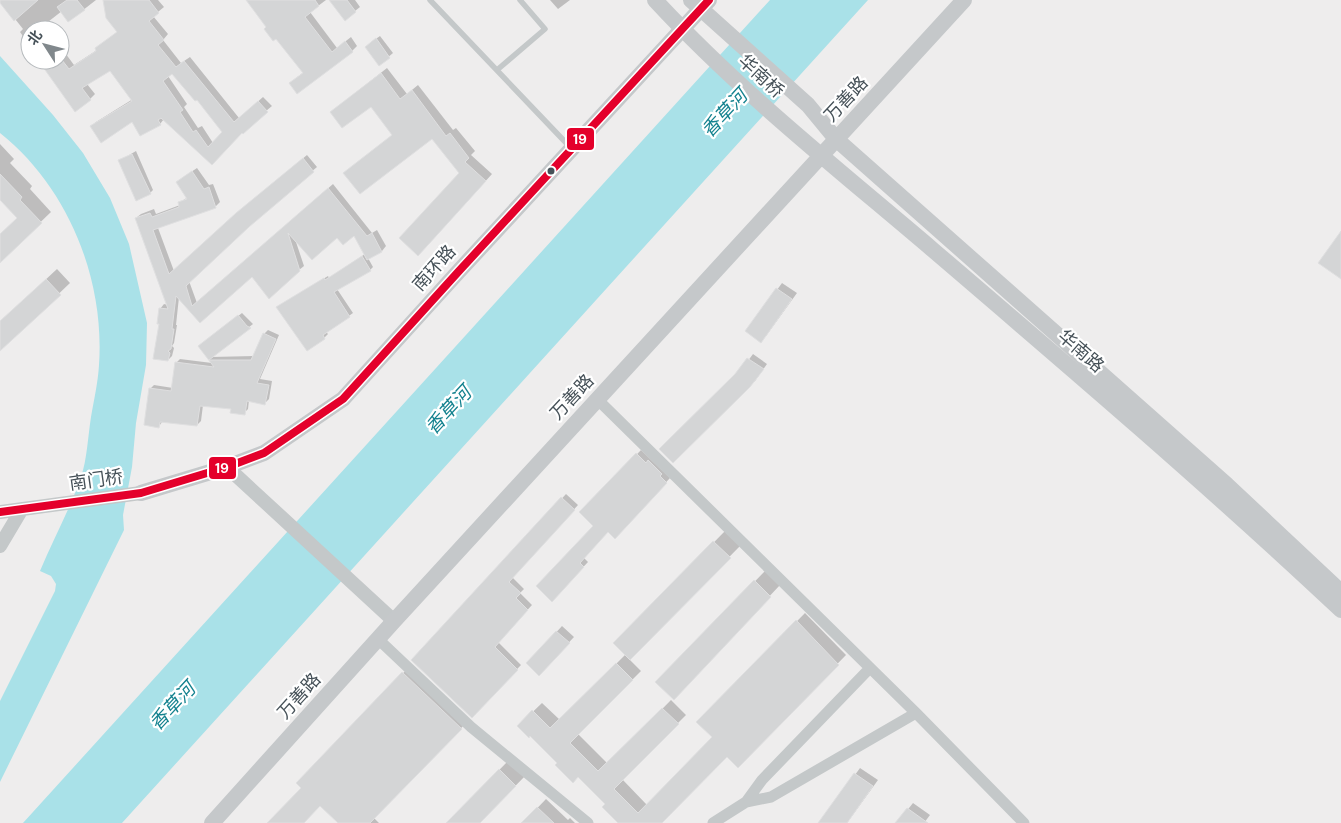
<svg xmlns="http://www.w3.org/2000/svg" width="1341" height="823" viewBox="0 0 1341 823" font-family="'DM Sans','Noto Sans SC',sans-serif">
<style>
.water{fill:#a9e1e8}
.shadow{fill:#0003;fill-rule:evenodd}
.building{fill:#d4d5d6;stroke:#dfdfe0;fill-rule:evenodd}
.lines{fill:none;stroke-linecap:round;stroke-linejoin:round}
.service{stroke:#c4c8c9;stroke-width:5.5}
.minor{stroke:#c4c8c9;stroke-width:11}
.tertiary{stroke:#c4c8c9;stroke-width:14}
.secondary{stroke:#c5c8ca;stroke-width:16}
.bus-1-casing{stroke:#fff;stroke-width:11}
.bus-1{stroke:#e4002b;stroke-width:8}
.bus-dot{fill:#465158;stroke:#fff;stroke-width:2}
.labels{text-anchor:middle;stroke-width:4.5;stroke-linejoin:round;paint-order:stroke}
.street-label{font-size:18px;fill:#465158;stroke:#fff}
.water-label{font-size:19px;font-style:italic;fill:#14828f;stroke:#fff}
.line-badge{stroke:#fff;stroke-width:2}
.badge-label{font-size:14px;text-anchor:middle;font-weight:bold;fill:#fff}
</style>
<rect width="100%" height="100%" fill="#eeeded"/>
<path class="water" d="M770,0H868L122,823H23Z
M0,56L53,115L83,153L110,198L129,244L147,323L146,365L136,423L132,467L123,515L124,530L0,782V701L55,591L56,584L51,576L40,571C53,540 70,509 81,477C87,460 88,436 91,417C94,400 98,382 99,365C105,279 68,187 0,133Z"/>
<path class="shadow" d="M0,0H96L69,21L62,11L44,25L48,30H30V46L20,32L23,29Z
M104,0H158L164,7L153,16L168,34L163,40L181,63L190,57L239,118L263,97L272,106L242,131L212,164L164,119L160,124L133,121L91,127L96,122L133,99L110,69L87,84L95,94L90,99L40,60H60V46L74,65L97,50L118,31ZM172,73L197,98L223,132L213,143L202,126L198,128L184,107L187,104L168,76Z
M247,0H326L310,12L337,48L351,37L357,46L352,51L296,78L304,72Z
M331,0H355L360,7L355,11Z
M550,0H570L558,9Z
M380,36L393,53L380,64L370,43Z
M387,68L407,94L418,85L453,130L456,128L475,151L471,155L492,174L425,248L460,173L432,137L345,173L393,135L371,105L331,112Z
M0,144L14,159L10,163L32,186L30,189L51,212L0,261V235L18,218L0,199Z
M136,151L153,190L150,193L119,161Z
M307,155L317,167L248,226L189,281L197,303L333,184L372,233L377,230L386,246L382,251L368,258L373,267L370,270L337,289L353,313L326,332L328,334L324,338L277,307L328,276L329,278L365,254L354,234L295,239L304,266L299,270L252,275L200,321L179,297L176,325H177L174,343L172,346L174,348L172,356L168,360L160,323V309L164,304L168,305L136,218L141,214L154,209L156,214L180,205L179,203L188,197L182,178L197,168L209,185L213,184L220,202L215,207L158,228L174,271L242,209Z
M57,269L70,283L0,350V322Z
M782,283L797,293L766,336L747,331Z
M242,313L253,324L211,357L254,356L264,334L268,330L279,335L260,379L272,381L269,399L265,403L249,400L248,409L244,413L232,408L203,405L201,421L197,425L163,421L159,426L150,389L154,385L173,388L176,363L180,359L212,363L199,347Z
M753,354L767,364L755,381L673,462Z
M641,450L670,478L615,537L608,531L584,558L588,562L552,600L594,526L581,512Z
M566,494L578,505L512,577L524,589L520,593L532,605L498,642L521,665L472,716L412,660Z
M725,531L740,546L629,659L641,671L578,734L608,764L671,700L686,715L622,779L647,805L714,737L698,722L805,613L846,655L738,766L727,755L661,823H627L578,775L559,763L530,735L518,726L542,703L560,720L626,654L615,643Z
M765,571L780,585L684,688L657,682Z
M562,626L574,637L544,669L528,663Z
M409,667L466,723L374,818L379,823H340L320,804L303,823H269L303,788L298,783Z
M510,759L526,775L479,823H447Z
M860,768L878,780L847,823H820Z
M546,799L568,820L570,818L575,823H523Z
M913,803L930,815L924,823H897Z"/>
<path class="building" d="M0,0H38L14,21L0,3Z
M67,0H77L85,10L68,22L57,7Z
M103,0H149L159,13L149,21L164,40L158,45L176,67L184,61L234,122L258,101L268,112L243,134L242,133L212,165L161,118L158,120L161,125L140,136L132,122L101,143L90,126L132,101L110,71L82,88L91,100L75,112L38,60H62L69,69L96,51L95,48L117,32L106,18ZM172,74L195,101L197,100L222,132L208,147L196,130L193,132L180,112L183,110L163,81Z
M246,0H315L319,6L305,17L332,52L345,41L353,52L297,94L289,83L303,73L276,39L273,41L264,29L266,27Z
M329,0H347L356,12L345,21Z
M376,38L390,58L379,66L365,47Z
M381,73L400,99L412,90L446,136L450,133L469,158L465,162L486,181L418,256L399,238L459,173L432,139L360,194L343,173L392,135L371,107L342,128L330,112Z
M132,154L151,194L136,201L118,160Z
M303,158L314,172L249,227L186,286L192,306L328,188L367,236L372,233L382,252L367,260L354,236L343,245L337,238L312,260L288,233L300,271L269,299L252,277L200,323L176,296L172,329H174L171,349L168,351L170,353L168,361L153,359L159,324H157L159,308L168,309L135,218L150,213L152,217L179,207L178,202L187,199L176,182L192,171L204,189L209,187L216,208L153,230L169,274L236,213Z
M0,174L22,197L20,200L42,223L0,263V234L17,218L0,200Z
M1341,231V279L1318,263Z
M362,256L371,271L334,292L350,317L323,335L325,339L307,351L276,307L324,278L325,280Z
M46,279L61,295L0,351V321Z
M776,288L792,299L761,343L745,331Z
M238,315L247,326L251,328L209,360H251L263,333L276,339L257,383L269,385L265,405L247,401L245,415L230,413L231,409L200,406L197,426L160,422L159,428L144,425L149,388L171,391L175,362L214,367L198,346Z
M747,358L764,369L750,387L673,463L659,449L735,374Z
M636,453L646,463L648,460L662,474L660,476L667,483L615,539L608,532L580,563L584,567L552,602L536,586L593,526L579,512Z
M561,497L575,510L509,582L521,593L516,598L528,610L495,647L518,670L472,718L411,660Z
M713,541L731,558L630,660L613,643Z
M754,580L771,597L674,700L655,682Z
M796,620L839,665L738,768L727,757L662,823H618L602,807L605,804L578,777L573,783L555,765L557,763L530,736L529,738L517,726L532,710L550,728L616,663L633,680L570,743L598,771L662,708L679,724L614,789L638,813L712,737L696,722Z
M556,631L570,643L539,676L526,663Z
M402,672L462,729L370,823H338L320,806L304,823H267L301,788L296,783Z
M499,769L516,786L480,823H446Z
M854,773L873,786L847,823H818Z
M537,807L554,823H521Z
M907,808L928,823H895Z"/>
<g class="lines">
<path class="service" d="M430,0L570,147
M497,70L545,29L520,0"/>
<path class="minor" d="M597,399L916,713L1024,823
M378,639L471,727L588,823
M746,802L771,797L916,713
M713,823L746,802L762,780L870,668"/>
<path class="tertiary" d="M227,467L394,621
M0,512L141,493
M0,546L22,509"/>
<path class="secondary" d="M655,0C740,92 838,169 933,250C1071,368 1209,486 1341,610
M691,0L808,105L836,139L1227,485L1341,592
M141,493L227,467L264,453L343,399L459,271L709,0
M212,823L394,621L964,0"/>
<defs>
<path id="bus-1" d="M0,512L141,493L227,467L264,453L343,399L459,271L709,0"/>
</defs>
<use href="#bus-1" class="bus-1-casing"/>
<use href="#bus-1" class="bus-1"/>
</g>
<circle class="bus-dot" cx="551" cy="171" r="4.5"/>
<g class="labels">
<g class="street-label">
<text transform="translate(761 76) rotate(43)" y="6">华南桥</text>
<text transform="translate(846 99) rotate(-47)" y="6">万善路</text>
<text transform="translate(434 268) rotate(-48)" y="6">南环路</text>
<text transform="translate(1081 351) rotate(41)" y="6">华南路</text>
<text transform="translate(572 397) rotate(-47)" y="6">万善路</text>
<text transform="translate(96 480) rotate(-8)" y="6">南门桥</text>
<text transform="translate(299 696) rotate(-48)" y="6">万善路</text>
</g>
<g class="water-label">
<text transform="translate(724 113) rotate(-47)" y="7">香草河</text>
<text transform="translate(448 410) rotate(-47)" y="7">香草河</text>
<text transform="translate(172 706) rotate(-47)" y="7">香草河</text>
</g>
</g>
<g class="line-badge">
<rect x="566" y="127" width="29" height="24" rx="5" fill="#e4002b"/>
<rect x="208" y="456" width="29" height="24" rx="5" fill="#e4002b"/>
</g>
<g class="badge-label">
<text x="580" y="144">19</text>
<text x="222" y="473">19</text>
</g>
<g transform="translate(45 45) rotate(306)"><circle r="24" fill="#ffffff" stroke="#b5b9bc"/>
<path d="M0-4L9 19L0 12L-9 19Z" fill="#81888c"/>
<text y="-8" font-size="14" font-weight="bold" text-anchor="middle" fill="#465158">北</text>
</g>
</svg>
